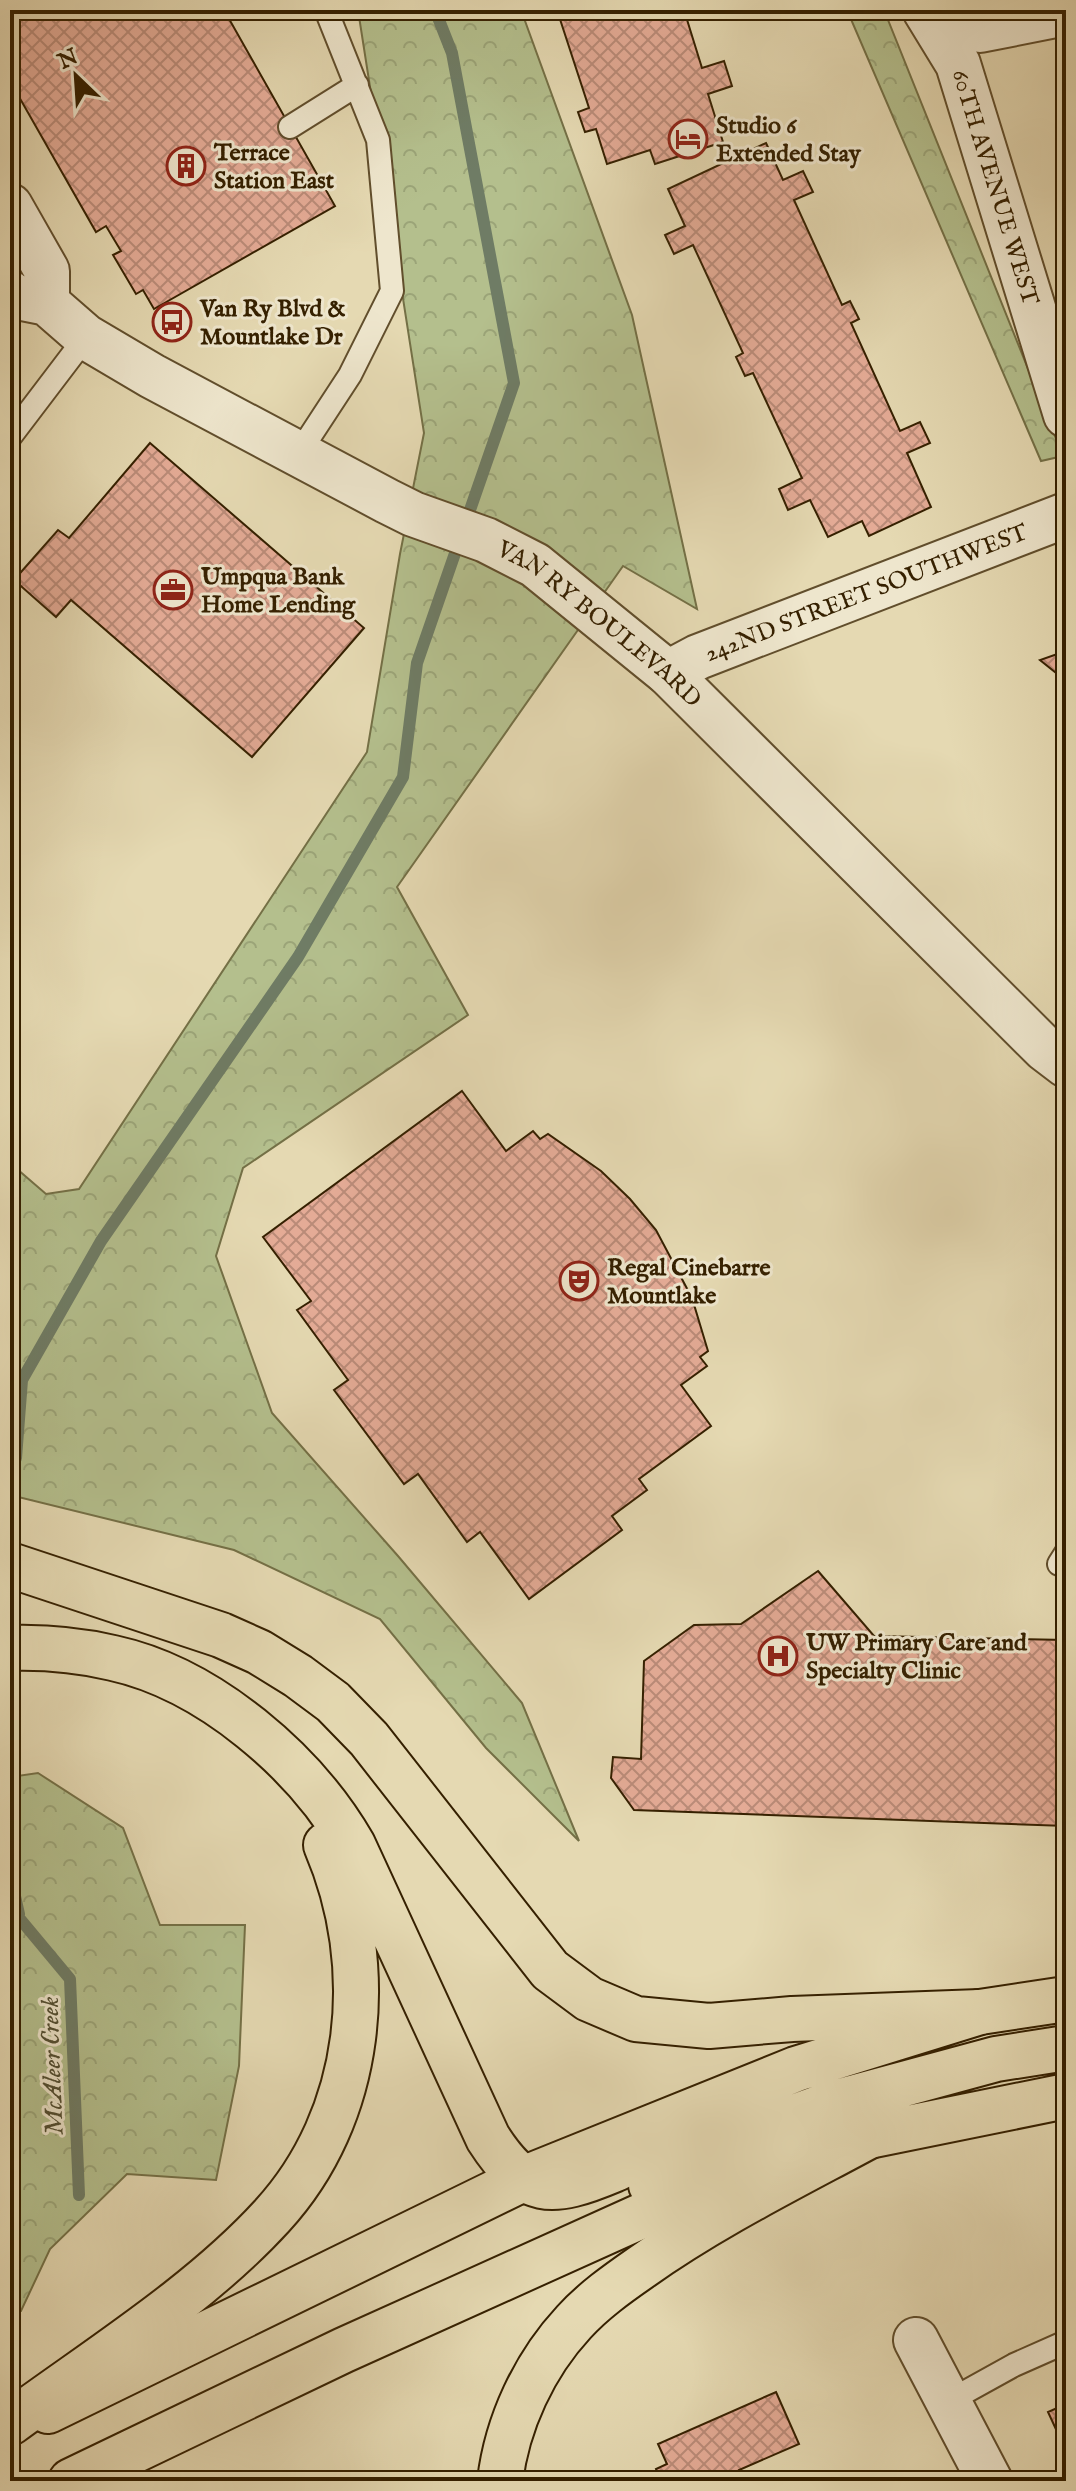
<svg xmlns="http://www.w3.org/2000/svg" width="1076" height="2491" viewBox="0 0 1076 2491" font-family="'IM FELL English',serif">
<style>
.forest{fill:url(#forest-crowns);stroke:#747046;stroke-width:2}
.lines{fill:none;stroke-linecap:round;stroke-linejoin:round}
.stream{stroke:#6f7c65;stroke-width:12}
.building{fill:url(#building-cross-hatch);stroke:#352000;stroke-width:2}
.service-casing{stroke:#614e2c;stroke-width:26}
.minor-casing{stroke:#614e2c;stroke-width:48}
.tertiary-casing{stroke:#614e2c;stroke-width:48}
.primary-casing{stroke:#352000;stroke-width:48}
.motorway-casing{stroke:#352000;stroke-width:48}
.service{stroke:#eee6cd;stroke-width:22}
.minor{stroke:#eee6cd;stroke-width:44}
.tertiary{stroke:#eee6cd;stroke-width:44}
.primary{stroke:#e5d9b2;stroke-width:44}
.motorway{stroke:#e5d9b2;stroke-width:44}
.labels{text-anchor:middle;stroke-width:6;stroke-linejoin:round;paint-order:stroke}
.poi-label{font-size:24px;font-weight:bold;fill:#352000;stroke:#eee6cd;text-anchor:start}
.street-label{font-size:24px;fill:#352000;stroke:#eee6cd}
.water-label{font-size:26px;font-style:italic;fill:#524e32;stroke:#eee6cd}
</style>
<defs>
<pattern id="forest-crowns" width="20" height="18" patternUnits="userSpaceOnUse" patternTransform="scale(2)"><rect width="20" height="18" fill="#b4bf8d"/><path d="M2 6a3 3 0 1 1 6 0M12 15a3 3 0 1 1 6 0" fill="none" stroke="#9ba478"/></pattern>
<pattern id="building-cross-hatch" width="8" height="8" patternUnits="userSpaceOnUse" patternTransform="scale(2)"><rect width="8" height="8" fill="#e4ab96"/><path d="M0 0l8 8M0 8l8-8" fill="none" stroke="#ba8b78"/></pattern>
</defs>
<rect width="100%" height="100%" fill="#e5d9b2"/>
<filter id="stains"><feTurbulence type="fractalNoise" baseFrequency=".0025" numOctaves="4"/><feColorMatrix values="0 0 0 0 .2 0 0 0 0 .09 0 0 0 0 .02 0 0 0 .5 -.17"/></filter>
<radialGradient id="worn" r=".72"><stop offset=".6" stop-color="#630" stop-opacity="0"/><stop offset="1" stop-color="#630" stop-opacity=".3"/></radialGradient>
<path class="forest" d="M358,10H521L632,315L697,609L623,566L397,887L468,1015L243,1168L216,1256L272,1413L398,1556L522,1703L579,1841L486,1748L380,1619L234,1550L10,1495V1163L46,1194L79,1189L367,752L400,554L424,433Z
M847,10H884L1063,456L1041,461Z
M38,1773L123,1828L160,1925H245L239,2066L216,2180L127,2174L50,2249L21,2311L10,2309V1777Z"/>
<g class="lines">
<path class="stream" d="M10,259L28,286
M16,1458L22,1380L101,1241L298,957L403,777L417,663L514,383L452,53L435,10
M10,1833L11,1817
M10,1874L19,1914
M10,1907L70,1979L79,2195"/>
</g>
<path class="building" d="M10,10H224L335,206L154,309L143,290L136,294L113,255L121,251L106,226L96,232L14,88L10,90Z
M557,10H684L702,68L724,61L732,86L708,94L723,142L655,164L650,150L607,164L596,129L585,132L578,112L589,108Z
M766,143L783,180L803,171L813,192L794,200L842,305L850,301L859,319L851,323L900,431L920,422L930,443L907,453L931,507L869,536L862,521L828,537L810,500L788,510L779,489L802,478L753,373L745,376L736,357L743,353L693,245L674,254L665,235L685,226L668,189Z
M150,443L364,628L252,757L71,600L56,617L14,580L58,530L69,538Z
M1066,651V681L1040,660Z
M462,1091L506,1151L533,1131L540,1139L548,1134L601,1171L630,1199L656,1230L692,1298L708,1351L700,1357L707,1366L681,1385L711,1426L639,1479L647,1490L612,1516L622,1530L529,1599L480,1532L467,1542L418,1474L404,1484L334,1390L348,1380L297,1310L311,1301L263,1237Z
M818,1571L874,1636L1066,1640V1826L634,1810L611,1778L613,1757L641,1759L644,1661L694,1625L741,1624Z
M776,2392L799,2444L739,2470L744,2481H661L656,2469L667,2464L658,2444Z
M1066,2404V2451L1048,2412Z"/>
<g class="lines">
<defs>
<path id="service" d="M290,127L357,85
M10,437L86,337
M299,453L350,375L392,291L378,140L326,10
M1059,1564L1066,1553
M949,2401L1014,2365L1066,2342"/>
<g id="minor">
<path id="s1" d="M925,10L958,64L1066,415"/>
<path d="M932,20L980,30L1066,13"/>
<path id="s2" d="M668,673L698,657L1066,515"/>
<path d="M916,2340L990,2481"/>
</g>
<g id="tertiary">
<path d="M10,206L47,271V303"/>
<path id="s3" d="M10,293L12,296L47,303L86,337L152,376L387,501L413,514L486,540L535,565L668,673L1045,1049L1066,1065"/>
</g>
<path id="primary" d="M651,2185L678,2160L830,2104L996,2059L1066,2048
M48,2411L523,2179L796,2069L980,2012L1066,1999
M71,2481L344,2350L679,2199L780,2163L869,2136L1066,2096"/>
<path id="motorway" d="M10,1565L221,1635L259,1652L298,1676L333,1702L369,1739L550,1970L589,1999L636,2019L709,2026L792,2019L980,2012
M10,1648C45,1647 79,1650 113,1658C209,1679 305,1762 353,1845L488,2138C526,2197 551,2196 613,2170C623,2166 636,2158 647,2157C657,2157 669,2159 678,2160
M10,2423C97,2359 200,2295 272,2216C364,2116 378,1966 326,1845
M500,2481C507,2423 534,2365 574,2322C593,2301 617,2284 640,2268C712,2217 791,2178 869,2136"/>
</defs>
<use href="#service" class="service-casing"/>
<use href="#minor" class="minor-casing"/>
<use href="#tertiary" class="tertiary-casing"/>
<use href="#primary" class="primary-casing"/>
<use href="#motorway" class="motorway-casing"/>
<use href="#service" class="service"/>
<use href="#minor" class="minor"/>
<use href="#tertiary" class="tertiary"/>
<use href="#primary" class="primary"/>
<use href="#motorway" class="motorway"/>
</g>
<defs>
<symbol id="hotel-ring" viewBox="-11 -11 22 22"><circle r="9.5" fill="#eee6cd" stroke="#8f2418" stroke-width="1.5"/><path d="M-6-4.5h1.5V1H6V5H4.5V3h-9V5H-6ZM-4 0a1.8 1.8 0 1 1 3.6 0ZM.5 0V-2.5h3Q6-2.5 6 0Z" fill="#8f2418"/></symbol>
<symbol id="building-ring" viewBox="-11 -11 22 22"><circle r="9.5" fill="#eee6cd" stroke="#8f2418" stroke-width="1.5"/><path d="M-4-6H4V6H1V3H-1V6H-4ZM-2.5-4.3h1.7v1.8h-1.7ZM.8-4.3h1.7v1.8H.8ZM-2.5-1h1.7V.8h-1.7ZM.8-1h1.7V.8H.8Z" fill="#8f2418"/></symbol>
<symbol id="bus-ring" viewBox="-11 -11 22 22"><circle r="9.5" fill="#eee6cd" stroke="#8f2418" stroke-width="1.5"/><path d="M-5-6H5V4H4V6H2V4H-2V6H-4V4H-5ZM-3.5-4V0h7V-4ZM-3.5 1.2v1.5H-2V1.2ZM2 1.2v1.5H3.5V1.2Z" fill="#8f2418"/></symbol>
<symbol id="office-ring" viewBox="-11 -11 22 22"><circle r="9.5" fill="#eee6cd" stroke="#8f2418" stroke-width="1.5"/><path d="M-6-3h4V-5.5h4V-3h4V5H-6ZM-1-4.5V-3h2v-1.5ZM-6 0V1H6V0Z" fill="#8f2418"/></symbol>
<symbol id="theatre-ring" viewBox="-11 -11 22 22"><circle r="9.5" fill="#eee6cd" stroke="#8f2418" stroke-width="1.5"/><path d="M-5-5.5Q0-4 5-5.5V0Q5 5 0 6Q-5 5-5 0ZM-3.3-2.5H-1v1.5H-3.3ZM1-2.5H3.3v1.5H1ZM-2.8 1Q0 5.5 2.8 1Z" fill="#8f2418"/></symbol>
<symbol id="hospital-ring" viewBox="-11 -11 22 22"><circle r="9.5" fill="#eee6cd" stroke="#8f2418" stroke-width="1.5"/><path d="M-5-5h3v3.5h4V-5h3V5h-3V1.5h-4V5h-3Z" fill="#8f2418"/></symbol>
</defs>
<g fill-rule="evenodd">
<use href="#hotel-ring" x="666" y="117" width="44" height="44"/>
<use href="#building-ring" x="164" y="144" width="44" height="44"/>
<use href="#bus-ring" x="150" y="300" width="44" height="44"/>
<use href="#office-ring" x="151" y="568" width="44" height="44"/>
<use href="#theatre-ring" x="557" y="1259" width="44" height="44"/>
<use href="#hospital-ring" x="756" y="1634" width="44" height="44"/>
</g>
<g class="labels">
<g class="poi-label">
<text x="716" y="133">Studio 6<tspan x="716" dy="28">Extended Stay</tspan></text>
<text x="214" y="160">Terrace<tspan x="214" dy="28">Station East</tspan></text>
<text x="200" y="316">Van Ry Blvd &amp;<tspan x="200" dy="28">Mountlake Dr</tspan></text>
<text x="201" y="584">Umpqua Bank<tspan x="201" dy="28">Home Lending</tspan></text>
<text x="607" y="1275">Regal Cinebarre<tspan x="607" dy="28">Mountlake</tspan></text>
<text x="806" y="1650">UW Primary Care and<tspan x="806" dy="28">Specialty Clinic</tspan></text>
</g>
<g class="street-label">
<text dy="8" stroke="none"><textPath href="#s1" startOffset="192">60TH AVENUE WEST</textPath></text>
<text dy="8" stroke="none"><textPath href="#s2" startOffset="214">242ND STREET SOUTHWEST</textPath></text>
<text dy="8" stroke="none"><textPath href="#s3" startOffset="682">VAN RY BOULEVARD</textPath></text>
</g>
<g class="water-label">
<text transform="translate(51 2066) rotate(-92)" y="9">McAleer Creek</text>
</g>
</g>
<rect width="1076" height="2491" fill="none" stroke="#e5d9b2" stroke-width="40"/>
<rect x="12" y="12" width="1052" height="2467" fill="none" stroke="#352000" stroke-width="4"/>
<rect x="20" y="20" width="1036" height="2451" fill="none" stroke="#352000" stroke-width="2"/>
<g transform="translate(76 76) rotate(335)" stroke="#eee6cd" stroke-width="6" paint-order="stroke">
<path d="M0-6L14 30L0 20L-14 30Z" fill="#352000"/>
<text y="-12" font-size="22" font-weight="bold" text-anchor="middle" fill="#352000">N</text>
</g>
<rect width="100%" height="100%" filter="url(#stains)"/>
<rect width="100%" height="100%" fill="url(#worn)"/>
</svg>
